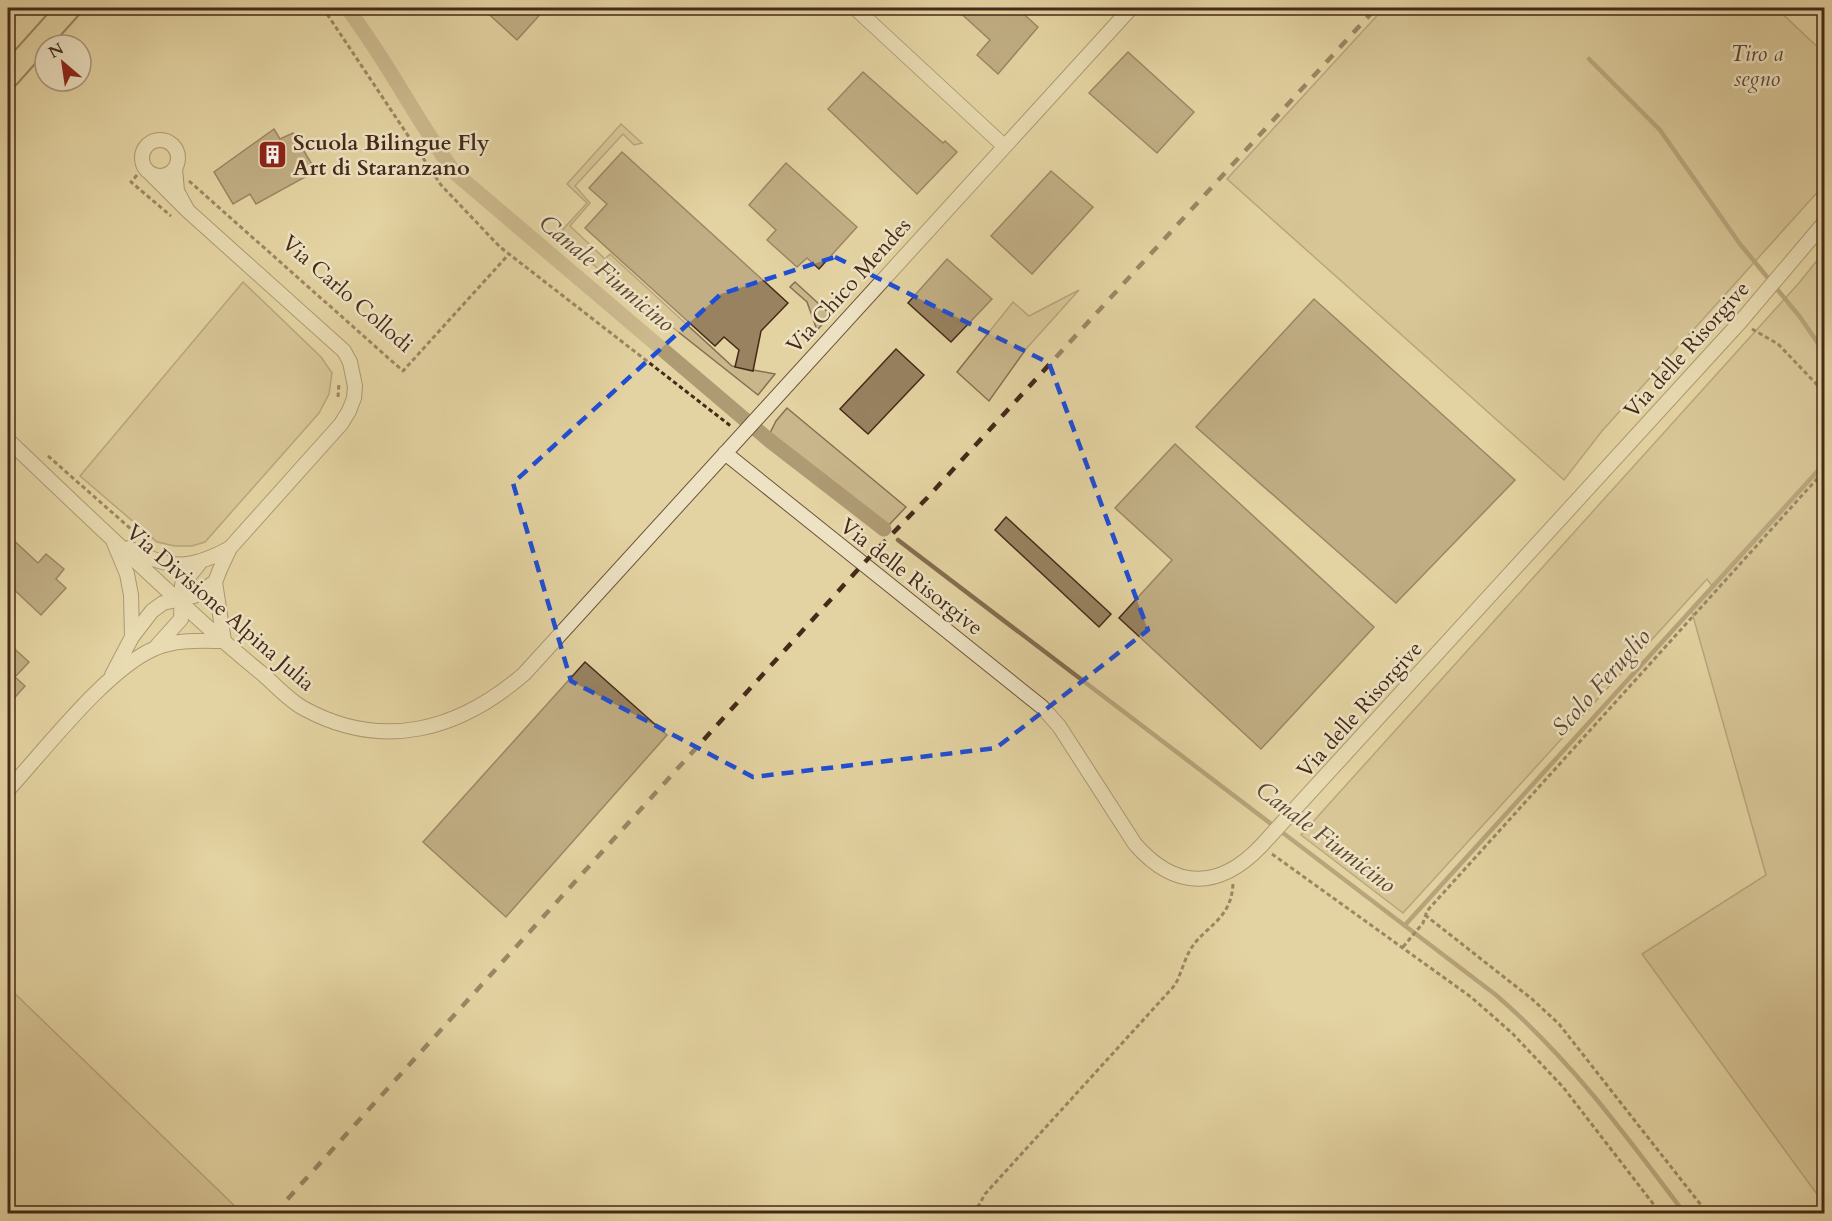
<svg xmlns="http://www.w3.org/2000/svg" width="1832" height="1221" viewBox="0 0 1832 1221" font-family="Cardo,serif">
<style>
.green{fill:#c9b68b;stroke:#877052;stroke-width:1.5}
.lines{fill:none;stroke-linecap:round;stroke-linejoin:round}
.stream{stroke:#846d4f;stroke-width:4.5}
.canal{stroke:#ae9a73;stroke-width:15}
.building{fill:#988260;stroke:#452a19;stroke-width:1.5}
.minor-casing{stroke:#6d543b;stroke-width:16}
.primary-casing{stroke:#452a19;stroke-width:26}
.path{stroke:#452a19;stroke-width:3;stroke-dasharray:4.5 3;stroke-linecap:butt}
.minor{stroke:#ede2c3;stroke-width:14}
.primary{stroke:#e4d3a2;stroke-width:22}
.rail{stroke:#452a19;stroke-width:4.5;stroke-dasharray:10 10;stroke-linecap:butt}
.marked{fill:none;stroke:#1d4ed8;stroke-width:4.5;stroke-dasharray:12 8;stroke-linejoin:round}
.labels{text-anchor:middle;stroke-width:5;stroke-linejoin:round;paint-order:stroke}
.park-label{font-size:22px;font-style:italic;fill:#5f4630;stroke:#ede2c3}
.poi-label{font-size:22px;font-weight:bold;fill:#452a19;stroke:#ede2c3;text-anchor:start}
.street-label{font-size:22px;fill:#452a19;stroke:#ede2c3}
.water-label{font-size:24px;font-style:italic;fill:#5f4630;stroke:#ede2c3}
</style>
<rect width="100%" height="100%" fill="#e4d3a2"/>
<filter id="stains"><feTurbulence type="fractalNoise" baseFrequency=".00333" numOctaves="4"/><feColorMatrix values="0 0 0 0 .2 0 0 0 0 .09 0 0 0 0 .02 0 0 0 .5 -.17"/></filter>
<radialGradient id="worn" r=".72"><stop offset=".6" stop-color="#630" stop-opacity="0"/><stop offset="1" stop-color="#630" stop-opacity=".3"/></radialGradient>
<path class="green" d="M1384,8H1776L1824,53V185L1602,431L1564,480L1227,179Z
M621,124L642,143L634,145L623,134L575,186L590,203L570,226L605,259L610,254L732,366L775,374L758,395L557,236L587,203L567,184Z
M1824,252V1204L1642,954L1766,875L1691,609L1712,586L1707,579L1403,913L1301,835L1798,284Z
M243,282L321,357L332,373L329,394L319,413L205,542L192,546H175L157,542L80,476Z
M795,282L831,315L817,330L807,302L790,287Z
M1079,290L1026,349L989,401L957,372L1013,302L1029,316Z
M787,408L906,507L888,526L770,433L776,421Z
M8,987L242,1213H8Z"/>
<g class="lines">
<path class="stream" d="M1589,59L1660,130L1740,244L1800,317L1824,352
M898,540L1496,995C1571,1060 1625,1134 1685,1214
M1405,925L1824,464"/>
<path class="canal" d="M347,8C387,60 416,120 455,173L769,440L884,529"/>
</g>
<path class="building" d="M482,8H546L517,40Z
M955,8H1017L1038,27L998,74L977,55L990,40Z
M1128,52L1194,112L1157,153L1089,93Z
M863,72L943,143L945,141L957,152L917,194L828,109Z
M274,129L280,139L293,133L316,171L256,204L250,194L233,204L214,172Z
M622,152L788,303L761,331L753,371L735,367L739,350L724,337L715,346L585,228L607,204L589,188Z
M786,163L857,227L819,269L807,258L797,267L767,240L776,230L749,205Z
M1051,171L1093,207L1032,274L991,236Z
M947,259L992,299L951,342L908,303Z
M1314,299L1515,480L1396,603L1196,427Z
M896,349L924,375L868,434L840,409Z
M1175,444L1374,627L1261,749L1119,618L1172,560L1115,508Z
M1006,517L1111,614L1099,627L995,530Z
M8,535L38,563L46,554L64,569L56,579L66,588L41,615L8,584Z
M8,643L29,662L15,677L25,686L8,705Z
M585,662L667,735L506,917L423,842Z"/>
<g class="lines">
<defs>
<path id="minor" d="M855,8L1004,146
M142 158a18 18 0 1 1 36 0a18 18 0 1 1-36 0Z
M150,173L188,211L177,191L175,168
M8,440C68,497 128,555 190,611C214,633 239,655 265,676C277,687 289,700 303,708C383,752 459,730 524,674L1131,8
M725,453L1042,707L1059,726L1135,844C1175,890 1219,890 1261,846L1741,321L1824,223
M129,548C170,570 190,570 230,548
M132,637L152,611L163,603L194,596L215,582
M156,647L181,619L182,585L199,564
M112,675L132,637L131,595L127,574L114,543
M8,790C44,751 108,667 156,648C177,639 202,641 224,641L215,582L221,567L230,548L341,424L349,411L354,398L355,386L350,362L344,351L188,211"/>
<path id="primary" d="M8,76L69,8"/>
</defs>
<use href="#minor" class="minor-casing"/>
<use href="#primary" class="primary-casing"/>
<path class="path" d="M323,8L441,185L500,247L732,427
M137,175L131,182L171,216
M189,181L403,371L509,254
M1752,329L1778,344L1824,392
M338,397L339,383
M8,421L13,426
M48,456L140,537
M1272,854L1471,997L1512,1033L1563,1087L1661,1214
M1425,915L1532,999L1559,1024L1708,1214
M1403,947L1423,923L1427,911L1824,471
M974,1214L985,1194L1175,985C1181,974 1184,961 1190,950C1205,925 1231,921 1233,884"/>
<use href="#minor" class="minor"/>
<use href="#primary" class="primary"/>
<path class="rail" d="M274,1214L862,565L927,498L1376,8"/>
</g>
<path d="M0 0H1832V1221H0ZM835,257L1049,363L1148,630L996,748L753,777L571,681L513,483L721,294Z" fill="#e4d3a2" fill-opacity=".55" fill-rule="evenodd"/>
<path class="marked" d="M835,257L1049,363L1148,630L996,748L753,777L571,681L513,483L721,294Z"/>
<defs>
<symbol id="building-square" viewBox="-11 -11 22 22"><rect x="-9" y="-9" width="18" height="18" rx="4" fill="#8f2418" stroke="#ede2c3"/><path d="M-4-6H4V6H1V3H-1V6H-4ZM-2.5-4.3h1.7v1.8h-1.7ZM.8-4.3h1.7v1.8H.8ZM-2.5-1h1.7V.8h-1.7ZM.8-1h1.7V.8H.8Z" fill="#fff"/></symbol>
</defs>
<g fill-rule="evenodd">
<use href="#building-square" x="256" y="138" width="33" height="33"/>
</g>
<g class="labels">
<g class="park-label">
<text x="1757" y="61">Tiro a<tspan x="1757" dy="25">segno</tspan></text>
</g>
<g class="poi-label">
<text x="293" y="150">Scuola Bilingue Fly<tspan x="293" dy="25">Art di Staranzano</tspan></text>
</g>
<g class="street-label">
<text transform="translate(848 285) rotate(-48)" y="8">Via Chico Mendes</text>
<text transform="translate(348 293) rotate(41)" y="8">Via Carlo Collodi</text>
<text transform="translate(1686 349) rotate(-48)" y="8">Via delle Risorgive</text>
<text transform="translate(912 576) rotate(38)" y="8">Via delle Risorgive</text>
<text transform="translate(221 607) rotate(41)" y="8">Via Divisione Alpina Julia</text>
<text transform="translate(1359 709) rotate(-48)" y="8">Via delle Risorgive</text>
</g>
<g class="water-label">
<text transform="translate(607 273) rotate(40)" y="8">Canale Fiumicino</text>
<text transform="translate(1601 682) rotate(-48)" y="8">Scolo Feruglio</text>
<text transform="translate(1326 837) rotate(37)" y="8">Canale Fiumicino</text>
</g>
</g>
<rect width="1832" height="1221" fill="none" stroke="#e4d3a2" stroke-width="30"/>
<rect x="9" y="9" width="1814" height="1203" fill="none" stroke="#452a19" stroke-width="3"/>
<rect x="15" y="15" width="1802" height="1191" fill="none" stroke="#452a19" stroke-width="1.5"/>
<g transform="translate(63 63) rotate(331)"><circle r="28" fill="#ede2c3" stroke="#aa987f" stroke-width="1.5"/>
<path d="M0-4.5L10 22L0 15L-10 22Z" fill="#8f2418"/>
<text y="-9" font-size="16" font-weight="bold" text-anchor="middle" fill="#452a19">N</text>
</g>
<rect width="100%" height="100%" filter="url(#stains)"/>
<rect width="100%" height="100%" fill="url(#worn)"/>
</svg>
